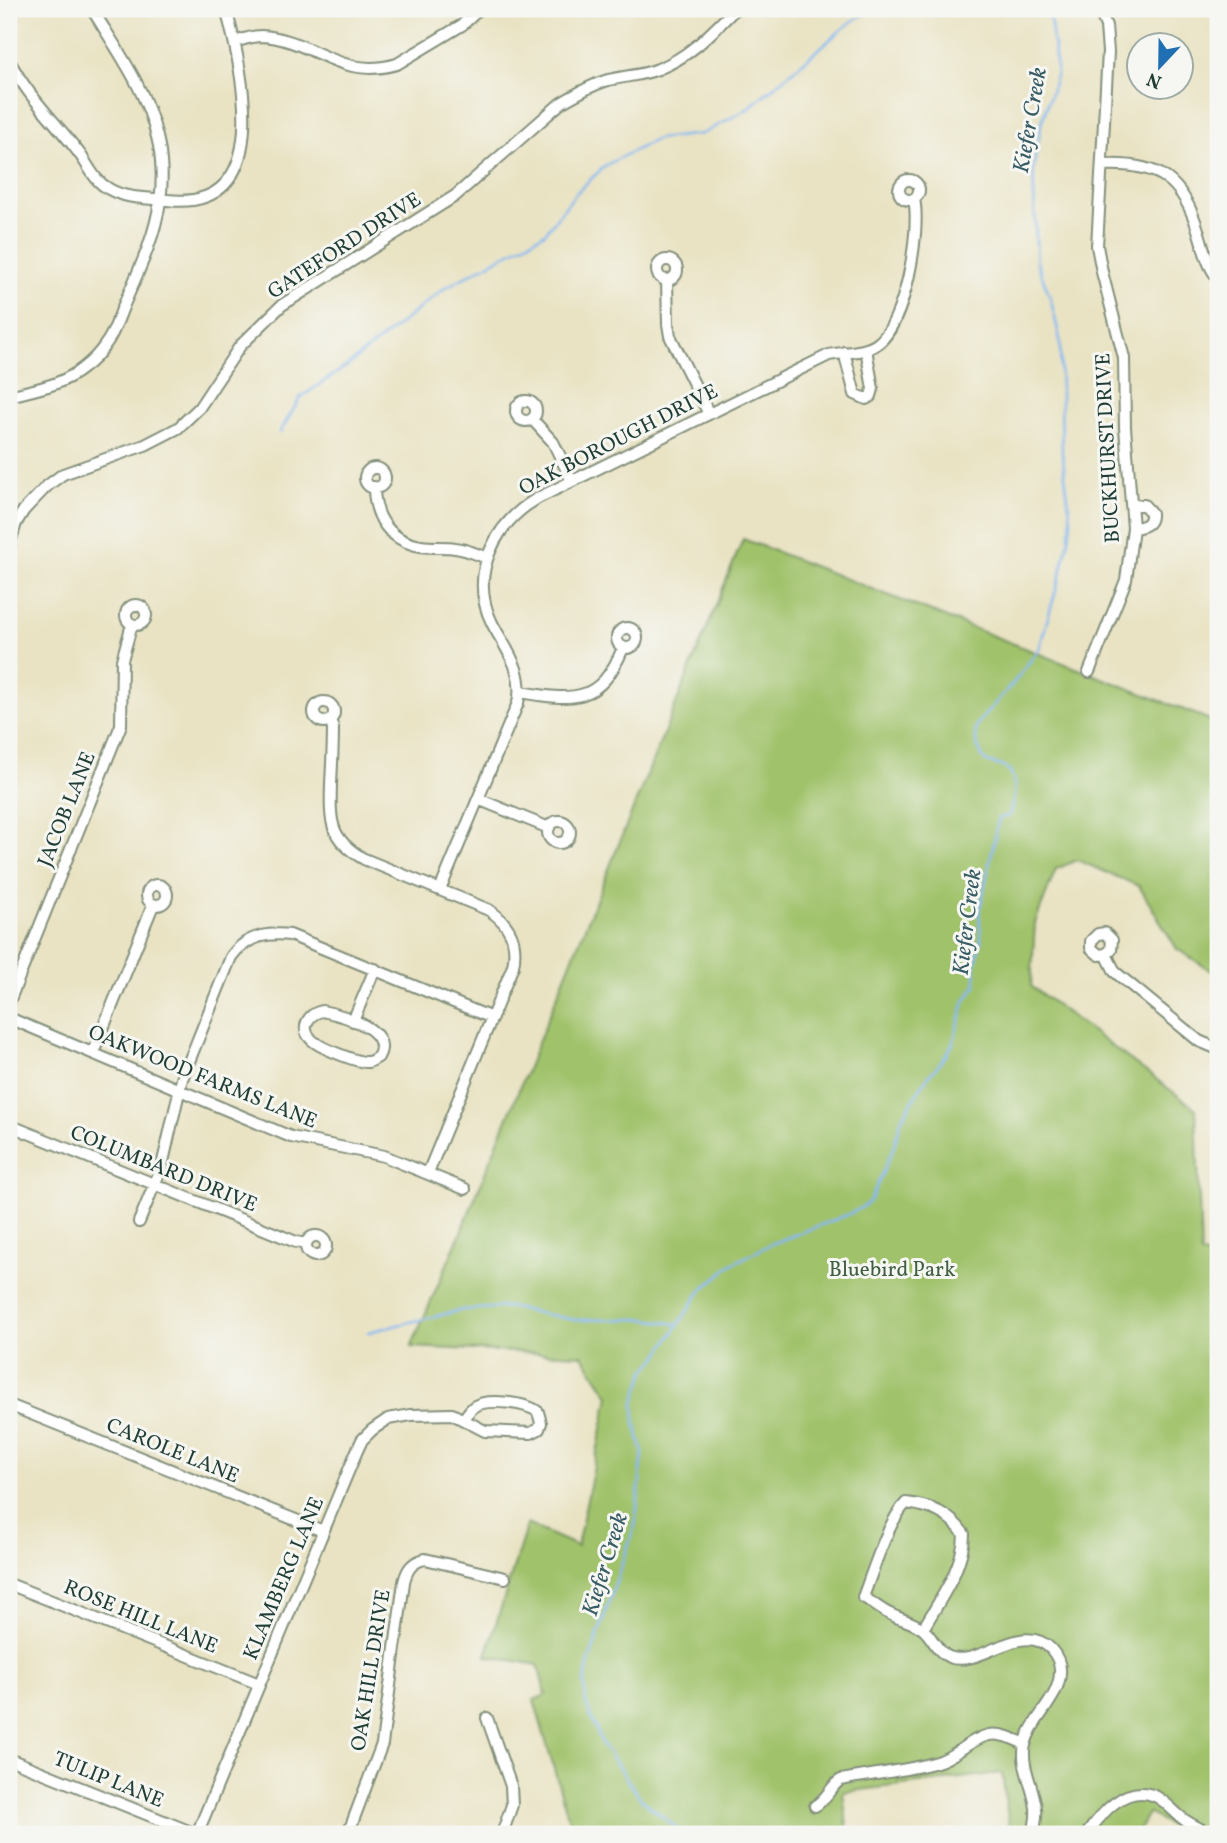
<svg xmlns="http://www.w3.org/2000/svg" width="1227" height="1843" viewBox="0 0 1227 1843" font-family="Vollkorn,serif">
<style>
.green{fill:#a0c26b;stroke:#608050;stroke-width:2}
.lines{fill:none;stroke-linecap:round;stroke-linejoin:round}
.stream{stroke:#85b8f2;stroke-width:2.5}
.minor-casing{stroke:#84907c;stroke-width:14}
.minor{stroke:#fff;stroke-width:10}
.labels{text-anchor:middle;stroke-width:6;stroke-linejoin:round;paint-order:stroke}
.street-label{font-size:21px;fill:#1f3d34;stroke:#f6f6f2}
.park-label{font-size:21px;fill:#3f5e42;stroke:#f6f6f2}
.water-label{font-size:23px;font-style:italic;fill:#385c64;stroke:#f6f6f2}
</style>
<rect width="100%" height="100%" fill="#f6f6f2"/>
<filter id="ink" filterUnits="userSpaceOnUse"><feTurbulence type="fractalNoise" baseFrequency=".0143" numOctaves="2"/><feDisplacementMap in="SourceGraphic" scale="14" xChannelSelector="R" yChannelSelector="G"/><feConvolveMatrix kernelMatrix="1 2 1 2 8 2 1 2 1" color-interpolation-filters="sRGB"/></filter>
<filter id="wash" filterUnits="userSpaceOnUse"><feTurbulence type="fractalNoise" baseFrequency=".00686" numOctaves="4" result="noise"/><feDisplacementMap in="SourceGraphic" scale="28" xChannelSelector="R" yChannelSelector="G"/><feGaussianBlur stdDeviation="1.57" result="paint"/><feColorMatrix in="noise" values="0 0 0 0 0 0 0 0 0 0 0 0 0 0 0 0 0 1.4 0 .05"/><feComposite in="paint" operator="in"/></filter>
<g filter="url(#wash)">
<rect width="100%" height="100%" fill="#e9e3c3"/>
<path class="green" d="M743,539L1218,723V975L1177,949L1139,886L1077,860L1056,869L1035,923L1031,986L1196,1109L1201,1254L1218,1257V1526L1212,1540L1218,1543V1834H1184L1148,1813L1136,1834H1010L1002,1773L843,1792L848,1834H573L534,1700L546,1695L538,1665L486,1656L527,1524L577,1546L609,1396L582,1355L411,1347L461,1232Z"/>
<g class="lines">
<path class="stream" d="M280,432L301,397L347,366L445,288L545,233L576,193L606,165L657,139L702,134L746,110L851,22L872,9
M368,1332L462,1310L508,1307L575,1320L644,1319L677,1324
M684,1834L641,1799L602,1744L586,1704L584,1685L589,1662L635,1525L643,1453L635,1421L634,1403L645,1371L655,1360L700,1292L732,1264L771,1244L847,1215L861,1208L870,1201L893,1149L901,1120L924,1082L944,1058L953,1043L965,1001L976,985L975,967L981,940L979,913L999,818L1009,816C1013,801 1021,778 1005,768C998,763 991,765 984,760C977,747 973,738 977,724L1015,681L1039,649L1061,573L1069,538L1071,521L1062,453L1060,339L1050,297L1037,263L1033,170L1041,125L1057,73L1050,18L1044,9"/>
</g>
</g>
<g filter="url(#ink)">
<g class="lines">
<defs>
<path id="minor" d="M235,42C244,39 252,36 261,36C312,38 339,81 397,64L462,25L479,9
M9,60C27,96 55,121 79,153C89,166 94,181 109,189C126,199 148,198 167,200C276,213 243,71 226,9
M1102,165C1159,162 1183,179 1199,233C1204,249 1207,265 1218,278
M899 190a10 10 0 1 1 20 0a10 10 0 1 1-20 0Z
M657 270a10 10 0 1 1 20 0a10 10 0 1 1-20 0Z
M9,279L11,285L9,292
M667,280L668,324L670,336L709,414
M844,352L855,394L866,399L871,396L873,389L866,349
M9,396C35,389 61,386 83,368C91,362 99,354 105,345C114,334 118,319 123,307C138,272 155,238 160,201C163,181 162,156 157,137C146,89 117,50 92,9
M516 411a10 10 0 1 1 20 0a10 10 0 1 1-20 0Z
M532,419L553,442L572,481
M365 478a10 10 0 1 1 20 0a10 10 0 1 1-20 0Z
M374,487C374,518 390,541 421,546C433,548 444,546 455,548C466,549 476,554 487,558
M1131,505H1144L1151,513C1152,525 1143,527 1133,528
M9,546L16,523L24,510L47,486L63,474L145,445L178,428L199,408L240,346L282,305L455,196L561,103C575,95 589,86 605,81C622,76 641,76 658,69C690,57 712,32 735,9
M126 615a10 10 0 1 1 20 0a10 10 0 1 1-20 0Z
M617 638a10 10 0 1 1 20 0a10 10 0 1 1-20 0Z
M1089,672L1126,580L1133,528L1125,427L1124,358L1102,272L1097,246L1108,52L1106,26L1099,9
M520,692C573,701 600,704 623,648
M314 712a10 10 0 1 1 20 0a10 10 0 1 1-20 0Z
M330,720L333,728C333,747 332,765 331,784C330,821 329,839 364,859L489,910C510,924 518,941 513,966L428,1173
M478,799L549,828
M548 832a11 11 0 1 1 22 0a11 11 0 1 1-22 0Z
M147 895a10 10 0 1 1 20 0a10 10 0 1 1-20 0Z
M440,890L518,703C525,670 506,650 492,623C468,574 495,523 538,498L829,355C844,352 864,353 877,344C905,325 921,231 914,199
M1106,954L1111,950L1112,940L1105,933L1098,934L1091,941V948L1099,955L1106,954L1115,972L1199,1041L1218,1049
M9,1002L121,725L122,660L132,624
M322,1011C342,1015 394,1029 378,1057C374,1059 373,1061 368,1062C358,1063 318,1047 311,1039C300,1028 308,1014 322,1011Z
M9,1018L291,1137L384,1156L465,1189
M353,1021L375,969
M93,1053L153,905
M9,1125L296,1242L306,1244
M139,1222L162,1166L182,1079L231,957C245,937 267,932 290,935L492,1018
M306 1246a10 10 0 1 1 20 0a10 10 0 1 1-20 0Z
M9,1405L323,1531
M9,1584L259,1684
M923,1629C939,1601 964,1567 964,1534C949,1513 931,1506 906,1503C888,1521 873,1571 863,1597C872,1602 881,1610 890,1614C901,1620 915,1622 924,1630C933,1638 937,1652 949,1657C980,1669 1021,1619 1051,1649C1057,1656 1061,1663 1060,1673C1059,1700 1031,1719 1025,1745C1020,1765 1034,1788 1036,1808C1037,1817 1035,1826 1033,1834
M487,1718L511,1786L512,1805L502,1834
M9,1759L196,1834
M815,1806C828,1798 832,1784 841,1780C872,1774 906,1771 937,1762C956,1757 969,1739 989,1735C1001,1733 1014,1739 1025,1744
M197,1834L356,1453L362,1440L372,1430L388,1419L411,1415L452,1414L485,1431L531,1433L539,1429L541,1423L538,1412C527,1403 488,1398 475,1406C470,1409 467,1414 464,1419
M348,1834L382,1744L404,1582C407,1569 412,1562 425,1559L505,1578
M1087,1834C1102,1812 1127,1782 1157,1797C1166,1802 1174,1812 1182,1818C1191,1825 1201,1829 1211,1834"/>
</defs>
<use href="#minor" class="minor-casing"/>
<use href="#minor" class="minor"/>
</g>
</g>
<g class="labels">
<g class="street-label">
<text transform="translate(344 245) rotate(-33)" y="7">GATEFORD DRIVE</text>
<text transform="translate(618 439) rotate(-27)" y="7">OAK BOROUGH DRIVE</text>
<text transform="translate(1107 448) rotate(-93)" y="7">BUCKHURST DRIVE</text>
<text transform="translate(66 809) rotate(-68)" y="7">JACOB LANE</text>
<text transform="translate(203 1076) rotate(22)" y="7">OAKWOOD FARMS LANE</text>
<text transform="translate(164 1168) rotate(22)" y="7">COLUMBARD DRIVE</text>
<text transform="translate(173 1450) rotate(22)" y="7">CAROLE LANE</text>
<text transform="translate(283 1578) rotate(-67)" y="7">KLAMBERG LANE</text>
<text transform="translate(141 1616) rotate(22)" y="7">ROSE HILL LANE</text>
<text transform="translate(370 1670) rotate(-81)" y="7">OAK HILL DRIVE</text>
<text transform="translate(109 1779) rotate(22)" y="7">TULIP LANE</text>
</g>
<g class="park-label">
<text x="892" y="1276">Bluebird Park</text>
</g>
<g class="water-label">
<text transform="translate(1029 120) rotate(-80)" y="8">Kiefer Creek</text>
<text transform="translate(966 922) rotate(-83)" y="8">Kiefer Creek</text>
<text transform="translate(604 1564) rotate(-73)" y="8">Kiefer Creek</text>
</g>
</g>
<rect width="1227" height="1843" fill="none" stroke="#f6f6f2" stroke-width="35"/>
<g transform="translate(1160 66) rotate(202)"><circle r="33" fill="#f6f6f2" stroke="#a0aca6" stroke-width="2"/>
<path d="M0-5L12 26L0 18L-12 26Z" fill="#1f6fb2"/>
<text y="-10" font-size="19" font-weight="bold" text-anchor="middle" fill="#1f3d34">N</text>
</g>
</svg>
